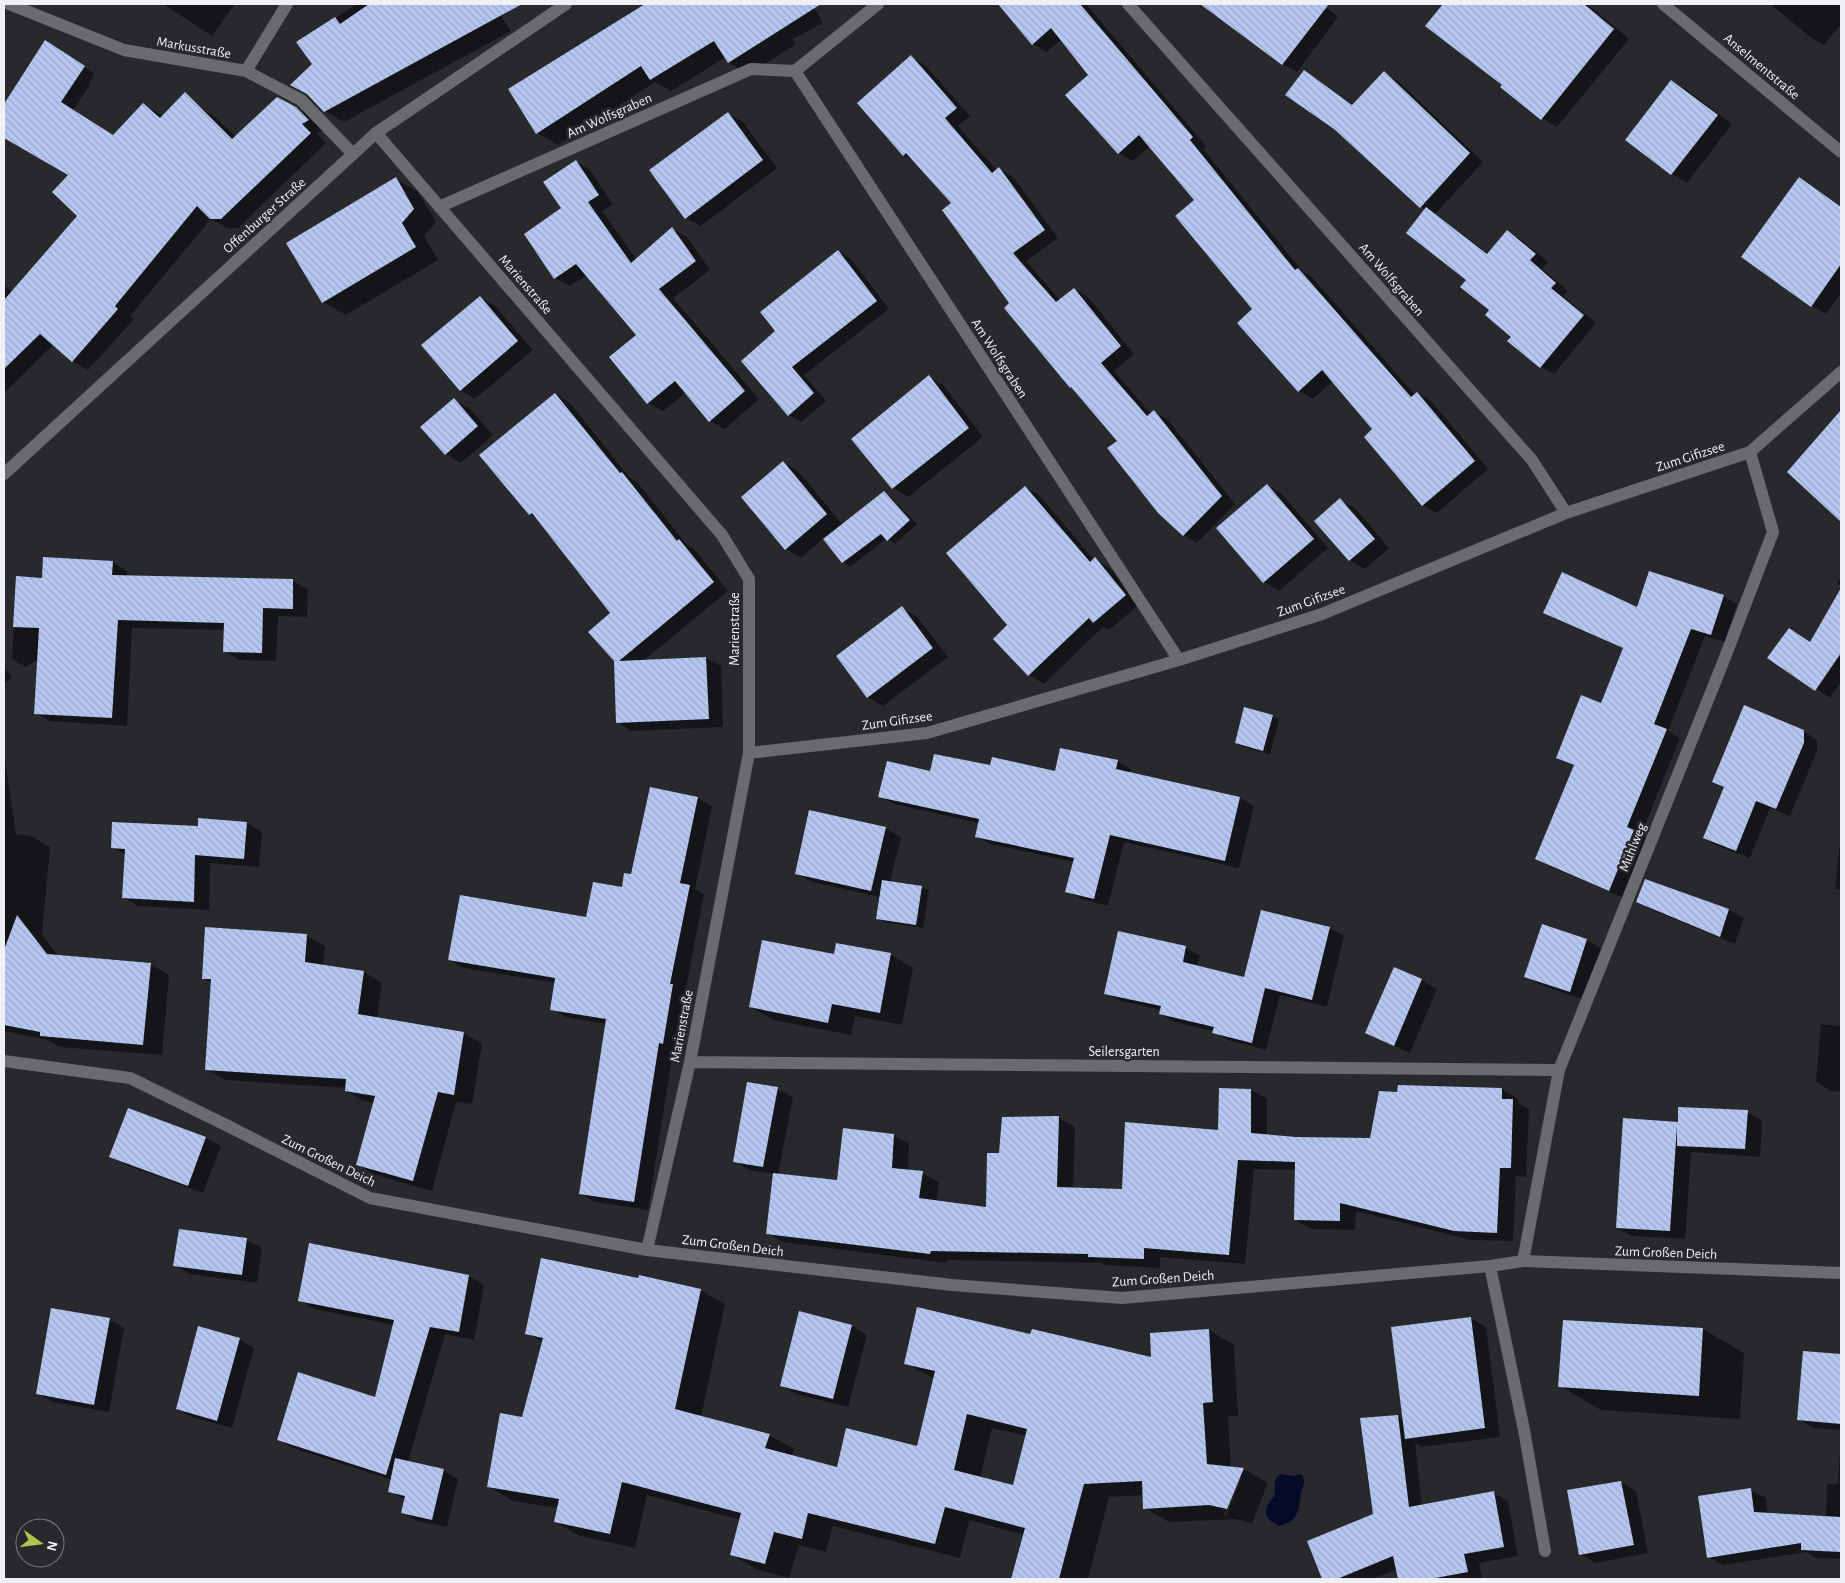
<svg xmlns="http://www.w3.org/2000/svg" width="1845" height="1583" viewBox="0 0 1845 1583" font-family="'Alegreya Sans',sans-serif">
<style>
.water{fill:#040b29}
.shadow{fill:#0007;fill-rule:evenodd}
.building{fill:url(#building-back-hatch);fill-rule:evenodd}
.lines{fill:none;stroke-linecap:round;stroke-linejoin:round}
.minor{stroke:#6a6b6e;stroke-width:12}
.tertiary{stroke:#6a6b6e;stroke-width:12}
.labels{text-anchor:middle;stroke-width:5;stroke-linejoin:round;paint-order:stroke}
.street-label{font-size:14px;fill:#eff0f3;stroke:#27292d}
</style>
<defs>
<pattern id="building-back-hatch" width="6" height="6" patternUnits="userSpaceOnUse" patternTransform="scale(1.25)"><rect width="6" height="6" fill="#b5c7f1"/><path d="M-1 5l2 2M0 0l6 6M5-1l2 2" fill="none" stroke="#9aa7c7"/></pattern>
</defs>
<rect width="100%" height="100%" fill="#27292d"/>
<path class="water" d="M1281,1474L1294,1476L1301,1474C1307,1482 1303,1485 1301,1493C1298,1510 1300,1521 1279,1526C1260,1517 1264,1508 1275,1495C1275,1487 1273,1478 1281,1474Z"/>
<path class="shadow" d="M163,4H235L212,36Z
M357,4H493L511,31L344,122L325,111L314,64L298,43Z
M648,4H772L775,9L786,4H812L823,23L793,39L796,44L749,74L728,62L726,57L671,91L655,82L558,145L537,133L510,90Z
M1000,4H1086L1206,146L1203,149L1303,272L1312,277L1415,395L1417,393L1431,401L1488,469L1437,513L1423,505L1374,429L1333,381L1313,399L1299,391L1196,201L1150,146L1133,161L1119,153L1090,75L1062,39L1047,52L1033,44Z
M1224,4H1321L1338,17L1297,72L1283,64L1224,21L1232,10Z
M1444,4H1587L1629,39L1557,127L1542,118L1430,22Z
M1770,4H1841V24L1824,45L1809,36Z
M46,42L94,73L88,88L73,110L114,136L144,105L160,114L172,125L199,107L215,117L236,137L295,108L312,117L324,130L317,133L326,143L238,228H227L211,219L130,316L134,319L88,370L73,361L54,344L4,393V285L12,292L79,216L70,174L4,137V106Z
M911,57L925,65L970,116L958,126L997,171L1000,169L1013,177L1058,238L1026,261L1060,300L1074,289L1088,297L1134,354L1114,371L1151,414L1154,412L1168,420L1235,504L1197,543L1184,535L1118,441L1075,390L1070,387L1011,303L953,203L917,163L904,155Z
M1305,72L1354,105L1384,73L1398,81L1483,162L1435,214L1489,254L1508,232L1520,239L1548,262L1542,269L1568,291L1563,296L1596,323L1554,374L1541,367L1509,341L1513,337L1467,280L1426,210L1421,207Z
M1672,82L1687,90L1732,124L1687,183L1672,174L1627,140Z
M728,114L743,122L777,168L701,226L686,218Z
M576,161L590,170L613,204L602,211L636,259L672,229L687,237L710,270L673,298L759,399L725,429L710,421L686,392L663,411L648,403L638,335L587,275L570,286L555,278L563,209Z
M1799,178L1841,207V293L1826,314L1811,305Z
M396,179L418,192L436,222L424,236L438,260L346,315L323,302L288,244Z
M838,251L851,259L889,309L804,375L826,401L801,422L788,415L777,331Z
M480,297L495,306L533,350L475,399L460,390Z
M929,377L944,386L983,437L908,497L893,488Z
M556,394L570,403L630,478L637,482L687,545L694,549L728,591L643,661L706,658L721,666L723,727L632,731L617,722L612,613L538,519L530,514Z
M454,400L469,408L493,435L461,463L446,454Z
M1830,425L1841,432V521L1789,471Z
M783,462L798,471L843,525L884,493L891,497L917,524L895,544L887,538L850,567L843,562L824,538L801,558L786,549Z
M1267,485L1282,494L1328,548L1279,591L1264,582L1217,528Z
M1025,487L1040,496L1094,560L1110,568L1140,604L1109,630L1103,627L1044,684L1029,675L1009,626Z
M1340,500L1355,508L1389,548L1365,569L1350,560L1316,521Z
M112,562L127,571V577L293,581L308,589L307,617L278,616L276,661L239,660L224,651L225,630L132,628L127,726L50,721L35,713L38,659L26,667L12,659L17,577L43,579Z
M1841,577V586L1837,584Z
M1841,591V682L1830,698L1769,658L1789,629L1811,643Z
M1723,596L1737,604L1725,642L1705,636L1668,731L1680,738L1641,835L1648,839L1624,898L1551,867L1537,859L1575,767L1557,758L1602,705L1624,649L1559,621L1545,613L1638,608Z
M902,608L917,617L948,657L883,706L868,697Z
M4,666L12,678L4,684Z
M1272,716L1279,720L1270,754L1243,747L1236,743Z
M1803,731L1817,740V751L1790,816L1770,808L1750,858L1718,846L1704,838L1725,788L1713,782Z
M4,754L16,834L31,836L50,847L42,935L58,956L150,964L169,975L162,1055L60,1047L48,1040L4,1031Z
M1117,761L1131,769L1130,773L1240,798L1254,806L1239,868L1124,842L1108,906L1081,899L1067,891L1074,862L990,844L976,836L979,823L894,804L880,796L931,772L991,767L1056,773Z
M651,788L698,798L712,807L695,889L704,894L685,993L687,994L677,1051H673L648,1210L595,1202L580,1193L606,1024L566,1017L552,1009L556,983L464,968L449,960L587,919L623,889L632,875Z
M200,820L247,823L262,832L259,867L210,863L209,910L138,906L123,897L126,855L112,847L199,827Z
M886,828L901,837L890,882L922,887L929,891L923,928L884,922L877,918L880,897L812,882L797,873Z
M1840,843H1841V891L1835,888Z
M1645,881L1729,910L1744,918L1735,944L1652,910L1637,901Z
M1262,911L1330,928L1344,936L1327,1007L1280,995L1266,1050L1228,1040L1214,1032V1031L1175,1022L1161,1014V1010L1120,1001L1106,993L1185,947L1200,956L1197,967L1245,978Z
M1543,925L1587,940L1602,949L1585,1000L1541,985L1526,976Z
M306,935L325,946L323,966L364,972L382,983L377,1019L464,1033L482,1044L472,1104L456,1102L432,1191L376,1175L358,1165L375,1103L364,1101L346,1091V1088L225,1080L206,1069L212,983L203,978Z
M837,945L891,955L913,968L902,1025L855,1016L851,1035L773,1020L751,1007L835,955Z
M1394,969L1422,980L1437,989L1410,1053L1367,1033Z
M1821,1024L1841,1026V1092L1831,1091L1816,1082Z
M1399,1086L1502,1089L1518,1099V1103L1529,1109L1526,1177L1516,1176L1513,1241L1471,1240L1356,1211L1355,1230L1311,1229L1295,1220L1296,1170L1254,1169L1245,1264L1160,1257V1268L1106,1265L1101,1263L947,1260L946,1263L783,1242L767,1233L774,1174L749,1170L734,1161L778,1089L793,1097L778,1175L838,1182L893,1135L909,1144L908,1171L922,1173L939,1182L936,1202L987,1208L1001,1154L1059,1118L1075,1127L1073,1189L1123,1190L1220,1132V1089L1251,1090L1267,1099V1136L1296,1138L1371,1140L1398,1093Z
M1747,1112L1762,1120L1760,1157L1691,1152L1685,1239L1632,1236L1617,1228L1679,1123Z
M206,1138L221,1146L203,1193L126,1165L111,1156Z
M247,1240L262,1248L257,1283L190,1274L175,1265Z
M469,1276L484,1285L474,1340L445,1334L408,1462L443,1470L458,1479L447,1527L417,1521L402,1512L405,1500L389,1491L392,1480L293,1448L278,1440L376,1398L394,1325L314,1309L299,1300Z
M639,1280L700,1290L725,1304L701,1417L769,1435L794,1449L792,1456L838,1468L918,1447L935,1379L905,1363L1031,1336L1152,1358L1209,1330L1234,1345L1238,1416H1228L1231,1468L1244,1469L1268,1483L1252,1523L1235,1519L1169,1522L1145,1508L1144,1495L1109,1497L1088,1579H1013L1025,1535L969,1520L960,1558L833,1526L826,1552L799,1545L789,1578L756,1569L732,1555L741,1520L647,1495L635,1548L580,1536L555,1522L558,1508L513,1501L488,1486L523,1418L543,1343L527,1333ZM992,1428L1026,1436L1014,1487L980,1478ZM1238,1478H1241L1226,1516L1224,1515Z
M800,1313L852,1326L867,1335L848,1407L796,1394L781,1385Z
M1471,1318L1486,1327L1500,1437L1421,1447L1415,1443L1422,1506L1493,1493L1508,1501L1518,1556L1479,1563L1482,1579H1399L1397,1569L1372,1579H1324L1309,1542L1374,1515L1398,1417L1404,1420Z
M109,1319L124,1328L109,1412L53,1402L38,1394Z
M1564,1321L1703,1329L1744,1353L1740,1419L1601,1410L1560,1386Z
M239,1339L254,1348L232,1428L192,1417L177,1409Z
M1804,1353L1841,1356V1559L1816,1558L1807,1552L1723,1565L1708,1557L1751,1490L1766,1498L1768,1514L1826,1517L1827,1484H1838L1841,1430L1813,1428L1798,1419Z
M1621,1482L1636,1491L1648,1553L1595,1563L1580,1554Z"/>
<path class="building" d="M369,4H522L324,112L307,94L290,85L312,64L296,42L335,17L340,24Z
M645,4H821L728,63L714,41L650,80L641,66L536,134L508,89Z
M998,4H1080L1193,137L1190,140L1295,270L1298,268L1411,397L1417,392L1475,461L1422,506L1364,437L1372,429L1322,370L1298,392L1237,323L1252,309L1175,216L1194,200L1139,135L1118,154L1065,95L1088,75L1051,28L1032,45Z
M1200,4H1329L1282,65Z
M1443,4H1584L1614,29L1541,120L1500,87L1502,85L1425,26Z
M45,40L85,66L61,102L113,135L143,103L160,118L185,92L232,139L277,97L296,107L309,120L302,124L311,133L221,219H210L197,206L115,306L118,309L72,362L40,334L4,369V300L77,216L52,192L68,175L4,138V104Z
M911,55L957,108L945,118L992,173L999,167L1045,230L1013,253L1056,302L1074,288L1121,346L1101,363L1147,416L1154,410L1222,496L1183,536L1158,513L1107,448L1117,441L1071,387L1070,388L1004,308L1009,303L942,210L951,203L906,153L903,156L857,103Z
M1304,70L1352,105L1384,71L1470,153L1420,208L1334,129L1285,95Z
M1671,80L1718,115L1671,175L1625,140Z
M728,112L763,160L685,219L649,170Z
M576,160L599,195L588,202L631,263L672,227L696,261L659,289L745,391L709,422L675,381L647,404L609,357L636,335L576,264L554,279L524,234L561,208L543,182Z
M396,177L414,209L402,223L416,247L322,303L286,243Z
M1799,177L1841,207V264L1811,307L1741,257Z
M1426,207L1487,254L1507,230L1536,254L1530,260L1556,283L1551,288L1584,315L1540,368L1507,341L1511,337L1485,315L1489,310L1460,287L1466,280L1406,233Z
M838,250L877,301L792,367L814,393L788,416L741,361L775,331L760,312Z
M480,296L518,341L460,391L421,345Z
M929,375L969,428L892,489L851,439Z
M555,393L620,473L622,472L677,541L679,539L714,582L619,661L706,657L709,719L616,723L614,661L588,632L610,613L532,513L529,515L479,455Z
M454,398L478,426L445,455L420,427Z
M1841,410V522L1787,472Z
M783,461L827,514L785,550L741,497Z
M1267,484L1314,539L1263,583L1216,528Z
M1025,486L1090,562L1095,557L1126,595L1093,623L1089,618L1028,676L993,639L1007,625L946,553Z
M884,491L910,520L887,541L881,534L842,563L823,539Z
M1340,498L1375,539L1349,561L1314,521Z
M43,557L113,561L112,575L293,579V609L263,608L262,653L223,652L224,623L118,620L112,718L34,714L39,628L13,627L16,576L42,578Z
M1649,571L1724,595L1711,635L1691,629L1654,724L1667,729L1627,827L1634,830L1609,891L1535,859L1574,765L1556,758L1581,695L1601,703L1623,648L1543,613L1562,572L1637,607Z
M1841,588V653L1815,691L1767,658L1789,628L1810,642Z
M902,606L933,648L867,698L836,656Z
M1744,705L1804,730V743L1776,809L1756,801L1736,851L1703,838L1724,787L1712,782Z
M1244,707L1273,715L1263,751L1235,743Z
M1060,748L1118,760L1116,769L1240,797L1225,861L1110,835L1094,899L1065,892L1074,858L975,837L979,819L878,797L887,761L930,771L934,754L990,765L992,757L1055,771Z
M650,787L698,797L680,883L690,885L670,984H673L663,1044L659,1043L634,1202L579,1194L606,1019L550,1010L555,978L448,960L460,895L586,917L593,882L622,887L624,873L631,874Z
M809,810L886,827L871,891L795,874Z
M198,818L247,822L244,859L195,855L194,902L122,898L125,849L111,848L112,822L198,826Z
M1645,879L1729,909L1720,937L1636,902Z
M882,880L922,886L916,925L876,919Z
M1261,910L1330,927L1312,1000L1265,988L1252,1043L1212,1033L1214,1027L1159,1014L1161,1006L1104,994L1118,931L1186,946L1183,962L1244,977Z
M17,915L47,954L151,963L143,1045L40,1036V1032L4,1025V950Z
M1542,924L1587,939L1570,992L1524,977Z
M205,927L307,934L305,962L364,971L358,1014L464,1032L454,1095L438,1092L413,1181L356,1165L375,1096L345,1091L346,1079L205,1070L211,979H202Z
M762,940L834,954L836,943L891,953L880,1013L832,1004L828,1023L749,1007Z
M1394,967L1422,979L1394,1046L1365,1033Z
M747,1082L778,1087L763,1167L733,1162Z
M1398,1085L1502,1088V1099H1513L1511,1168H1500L1497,1233L1454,1231L1340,1203V1221L1294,1220L1295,1162L1238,1160L1229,1255L1144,1248V1259L1088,1257V1254L931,1251L930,1254L766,1234L773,1173L837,1180L843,1128L894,1134L892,1168L923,1171L919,1198L986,1207L987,1153H999L1002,1117L1059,1116L1057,1187L1122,1189L1125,1122L1218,1130L1219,1088L1251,1089V1133L1296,1137L1370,1138L1379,1091L1397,1092Z
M1678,1107L1748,1110L1745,1149L1677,1146V1126L1670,1231L1616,1228L1623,1118L1678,1122Z
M128,1108L206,1137L188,1186L109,1157Z
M179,1229L247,1238L242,1275L173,1266Z
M309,1243L469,1275L459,1332L430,1327L386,1475L277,1440L298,1372L375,1397L394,1320L298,1301Z
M541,1258L638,1278L639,1275L701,1289L675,1409L770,1434L765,1448L837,1467L846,1428L917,1446L935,1371L904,1364L917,1307L1030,1334L1032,1329L1151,1357L1150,1333L1209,1329L1213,1402L1203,1403L1207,1464L1244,1468L1227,1509L1209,1505L1143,1509L1142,1481L1084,1484L1059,1579H1011L1025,1528L945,1507L935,1544L808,1513L802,1539L774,1532L765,1564L730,1555L741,1513L622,1482L610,1534L554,1522L559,1499L487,1487L500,1413L522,1417L543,1338L525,1334ZM967,1414L1027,1429L1013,1485L954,1470Z
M51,1308L110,1318L94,1405L36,1394Z
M799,1311L852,1325L833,1399L780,1386Z
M1471,1317L1485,1428L1405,1439L1391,1327Z
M1563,1320L1703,1328L1699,1396L1558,1387Z
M198,1326L240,1338L217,1421L176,1409Z
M1803,1351L1841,1354V1424L1797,1420Z
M1398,1415L1409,1507L1494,1491L1504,1547L1464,1554L1468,1572L1430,1579H1398L1393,1556L1337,1579H1322L1307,1541L1373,1514L1360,1418Z
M395,1458L444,1469L432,1520L401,1513L405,1496L388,1492Z
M1621,1481L1634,1545L1579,1555L1567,1490Z
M1751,1488L1754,1512L1841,1517V1552L1801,1550V1543L1707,1558L1698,1496Z"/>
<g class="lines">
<path class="minor" d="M9,4L124,50L246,71L301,100L353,154
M1128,4L1532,460L1566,513
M1663,4L1841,152
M246,71L287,4
M795,71L1179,660
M376,133L722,535L749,579V753L690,1062L647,1250
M439,207L751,69L795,71L878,4
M749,753L927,733L1179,660L1322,614L1566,513L1750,452L1841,372
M4,1061L130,1078L228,1126L370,1198L647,1250L952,1285L1122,1298L1490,1266L1523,1261L1841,1273
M690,1062L1559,1070
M1523,1261L1559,1070L1722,665L1773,532L1750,452
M1490,1266L1524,1430L1545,1551"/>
<path class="tertiary" d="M4,474L376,133L566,4"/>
</g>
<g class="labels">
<g class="street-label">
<text transform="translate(194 47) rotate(10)" y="5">Markusstraße</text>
<text transform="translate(1762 66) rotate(40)" y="5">Anselmentstraße</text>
<text transform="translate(609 115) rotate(-24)" y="5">Am Wolfsgraben</text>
<text transform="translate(264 215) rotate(-42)" y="5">Offenburger Straße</text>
<text transform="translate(1392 279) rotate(49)" y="5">Am Wolfsgraben</text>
<text transform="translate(526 284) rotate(49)" y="5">Marienstraße</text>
<text transform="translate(1000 358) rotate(57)" y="5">Am Wolfsgraben</text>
<text transform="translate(1690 456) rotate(-18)" y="5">Zum Gifizsee</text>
<text transform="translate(1311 600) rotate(-20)" y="5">Zum Gifizsee</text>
<text transform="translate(734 629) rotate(-90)" y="5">Marienstraße</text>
<text transform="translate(897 720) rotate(-8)" y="5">Zum Gifizsee</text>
<text transform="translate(1632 847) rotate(-68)" y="5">Mühlweg</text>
<text transform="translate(681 1026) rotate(-79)" y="5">Marienstraße</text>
<text x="1124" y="1056">Seilersgarten</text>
<text transform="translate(329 1160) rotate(26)" y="5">Zum Großen Deich</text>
<text transform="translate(733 1245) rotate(7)" y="5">Zum Großen Deich</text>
<text transform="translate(1666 1252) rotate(2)" y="5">Zum Großen Deich</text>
<text transform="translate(1163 1278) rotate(-4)" y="5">Zum Großen Deich</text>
</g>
</g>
<rect width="1845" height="1583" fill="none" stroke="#eff0f3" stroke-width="10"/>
<g transform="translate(40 1543) rotate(104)"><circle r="24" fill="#27292d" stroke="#77797c"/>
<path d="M0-4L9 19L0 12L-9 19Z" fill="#b2c34c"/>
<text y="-8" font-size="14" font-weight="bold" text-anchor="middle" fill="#eff0f3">N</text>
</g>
</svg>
